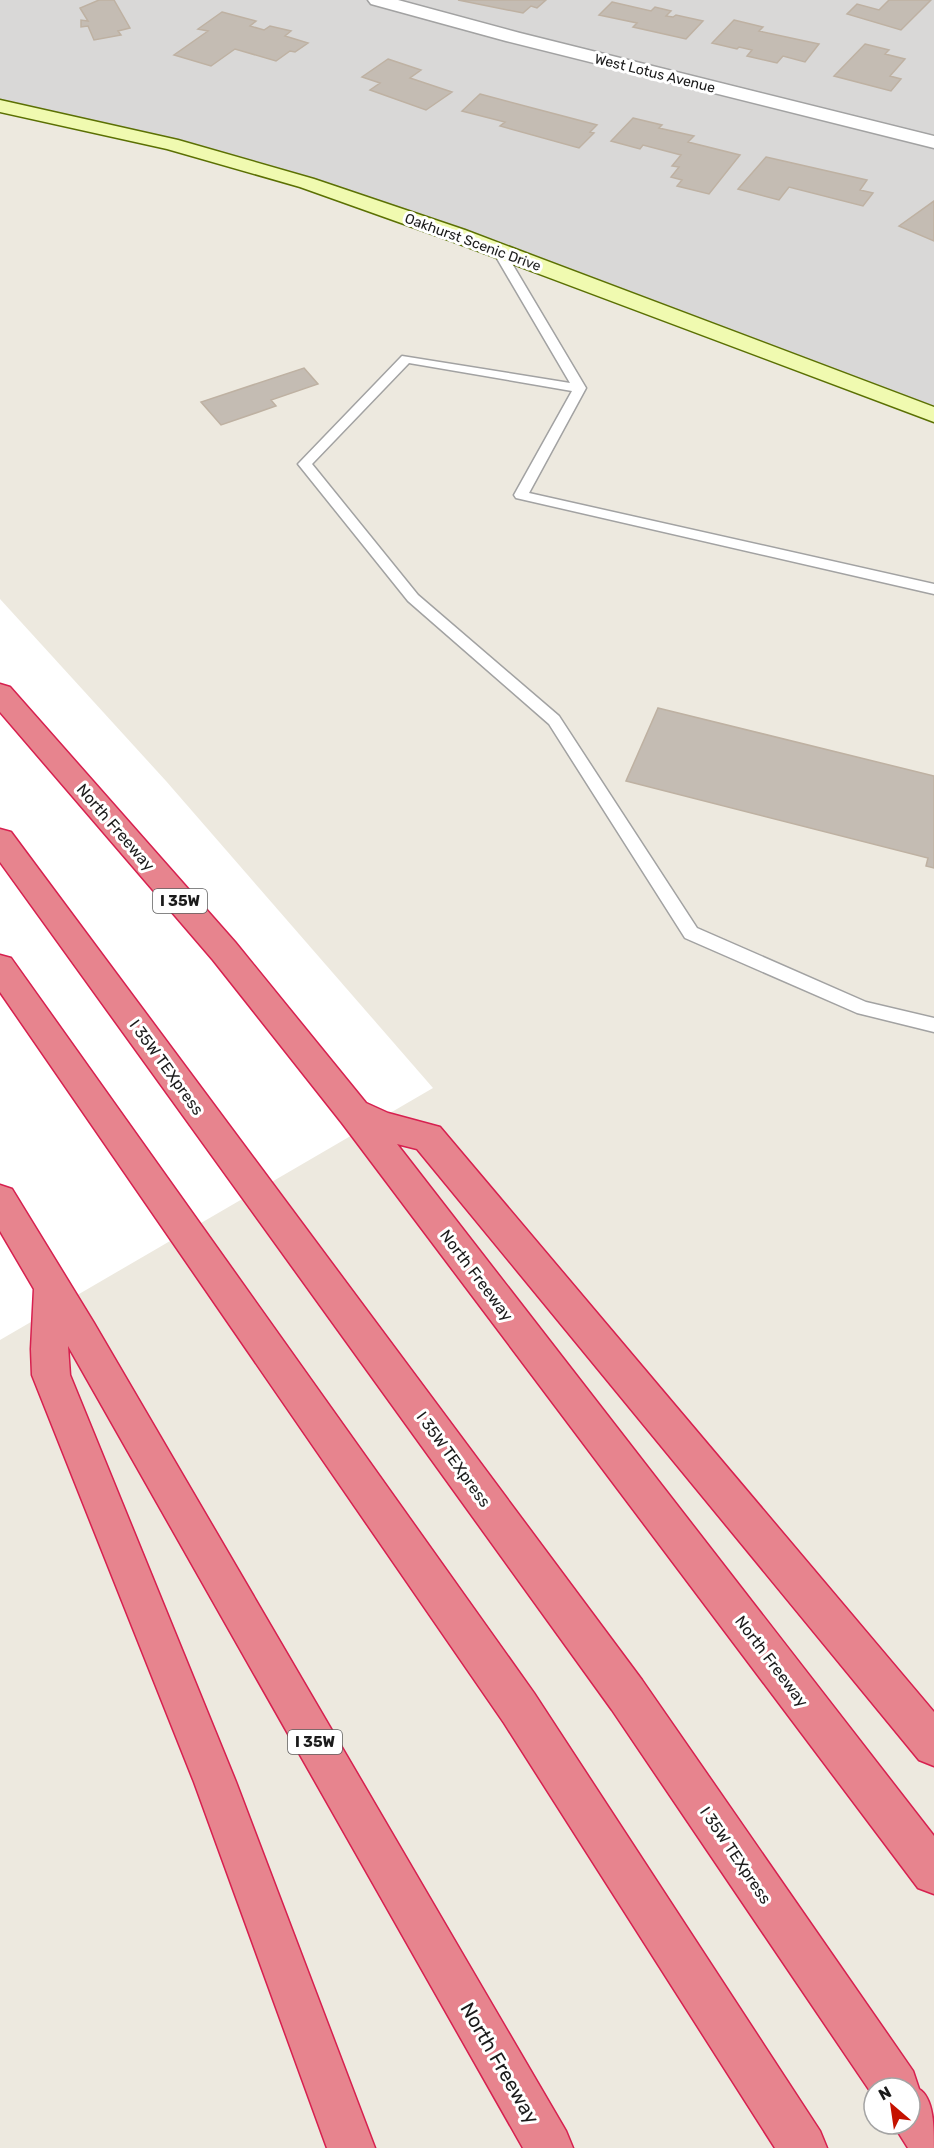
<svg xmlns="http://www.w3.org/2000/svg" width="934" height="2148" viewBox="0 0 934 2148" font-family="Rubik,sans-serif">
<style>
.residential{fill:#d9d8d7}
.pier{fill:#fff}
.building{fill:#c4bcb3;stroke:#beb1a2;stroke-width:1.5}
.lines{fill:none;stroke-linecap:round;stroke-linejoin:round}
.lane-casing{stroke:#a2a2a2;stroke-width:3}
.street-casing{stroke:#a2a2a2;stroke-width:3}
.secondary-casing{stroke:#5b7003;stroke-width:3}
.highway-casing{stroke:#d7204f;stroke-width:3}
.lane{fill:#fff;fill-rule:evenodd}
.street{fill:#fff;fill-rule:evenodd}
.secondary{fill:#f0fab0;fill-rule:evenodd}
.highway{fill:#e7848e;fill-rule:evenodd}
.labels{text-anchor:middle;stroke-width:6;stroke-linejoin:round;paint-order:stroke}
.far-street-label{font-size:14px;fill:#1b1b1b;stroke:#fff}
.shield{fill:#fff;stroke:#5f5f5f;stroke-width:1.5}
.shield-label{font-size:15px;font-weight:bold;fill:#1b1b1b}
.street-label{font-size:16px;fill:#1b1b1b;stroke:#fff}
.near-street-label{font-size:20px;fill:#1b1b1b;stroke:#fff}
</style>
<rect width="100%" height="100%" fill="#ede9df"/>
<path class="residential" d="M0,0H934V417L242,164L0,101Z"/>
<path class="pier" d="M0,599L166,781L433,1088L0,1340Z"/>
<path class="building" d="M99,0H114L130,28L118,31L121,35L94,40L88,26L81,27V20L88,21L80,8Z
M458,0H546L537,8L531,6L523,13Z
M889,0H931L901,30L847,14L857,4L879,10Z
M612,2L651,11L655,7L671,11L666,16L673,17L676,15L703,21L686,39L633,27L637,23L599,15Z
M222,12L256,21L250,26L264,30L270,26L291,31L285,36L308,43L295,52L290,51L276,61L235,49L211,66L174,55L208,31L198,29Z
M734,20L763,27L759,31L819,44L805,62L783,56L777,63L747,56L752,50L739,47L737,49L712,43Z
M865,44L889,50L885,54L905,59L890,76L901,79L891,91L834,76Z
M388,59L421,70L410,78L452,92L426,110L370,90L380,83L362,77Z
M480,94L597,125L590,132L594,133L579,148L500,126L505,122L462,111Z
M633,118L662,125L659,128L694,136L688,142L740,155L709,194L677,186L682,180L671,177L679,167L672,166L681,155L643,145L640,149L611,141Z
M766,157L867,180L860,190L873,193L863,206L789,187L779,200L738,189Z
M934,201V241L899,226Z
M304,368L318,384L271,400L276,406L221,425L201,402Z
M658,708L934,776V868L926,866L928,858L626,781Z"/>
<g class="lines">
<defs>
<path id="lane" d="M498,246L504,250L586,388L529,493L934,584V594L516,498L514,495L572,391L409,363L312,464L418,595L559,716L697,928L866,1002L934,1018V1032L857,1013L685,938L549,724L408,601L298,464L402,356L570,383L492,250Z"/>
<path id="street" d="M368,0H398L520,33L934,136V148L506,41L371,4Z"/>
<path id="secondary" d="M0,100L178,140L314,179L465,230L934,407V422L449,240L300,187L167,149L0,112Z"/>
<path id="highway" d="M0,684L10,687L235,942L366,1103L388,1113L440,1127L934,1712V1766L919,1760L417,1149L397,1144L934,1836V1894L918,1888L342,1123L213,960L0,712Z
M0,829L11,832L642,1680L913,2071L919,2089C934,2098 934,2128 934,2148H908L893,2124H910V2088H874V2097L612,1710L0,862Z
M0,955L11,958L534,1693L820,2131L827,2148H775L504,1723L0,992Z
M0,1185L12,1189L94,1323L566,2131L573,2148H523L68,1346L70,1375L236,1782L375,2148H327L194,1782L32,1375L31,1349L34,1289L0,1231Z"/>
</defs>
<use href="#lane" class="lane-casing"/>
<use href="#street" class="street-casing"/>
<use href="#secondary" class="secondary-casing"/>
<use href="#highway" class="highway-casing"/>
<use href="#lane" class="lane"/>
<use href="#street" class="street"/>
<use href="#secondary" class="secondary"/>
<use href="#highway" class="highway"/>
</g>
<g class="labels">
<g class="far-street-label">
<text transform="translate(655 73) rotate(14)" y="5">West Lotus Avenue</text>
<text transform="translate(473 242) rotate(20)" y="5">Oakhurst Scenic Drive</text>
</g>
<g class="shield">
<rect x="153" y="889" width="54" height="24" rx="4.5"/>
<rect x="288" y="1730" width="54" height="24" rx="4.5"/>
</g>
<g class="shield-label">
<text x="180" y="906">I 35W</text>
<text x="315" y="1747">I 35W</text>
</g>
<g class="street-label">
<text transform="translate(116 827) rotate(49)" y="6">North Freeway</text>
<text transform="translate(167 1067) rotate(54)" y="6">I 35W TEXpress</text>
<text transform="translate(477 1275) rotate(53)" y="6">North Freeway</text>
<text transform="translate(454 1459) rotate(54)" y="6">I 35W TEXpress</text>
<text transform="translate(772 1661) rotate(53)" y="6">North Freeway</text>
<text transform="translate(736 1855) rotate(56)" y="6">I 35W TEXpress</text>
</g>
<g class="near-street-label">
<text transform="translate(500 2063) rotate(60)" y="7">North Freeway</text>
</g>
</g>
<g transform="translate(892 2106) rotate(331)"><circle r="28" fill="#ffffff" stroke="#a4a4a4" stroke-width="1.5"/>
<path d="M0-4.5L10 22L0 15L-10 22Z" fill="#c51200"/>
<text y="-9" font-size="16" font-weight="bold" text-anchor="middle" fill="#1b1b1b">N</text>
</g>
</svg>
